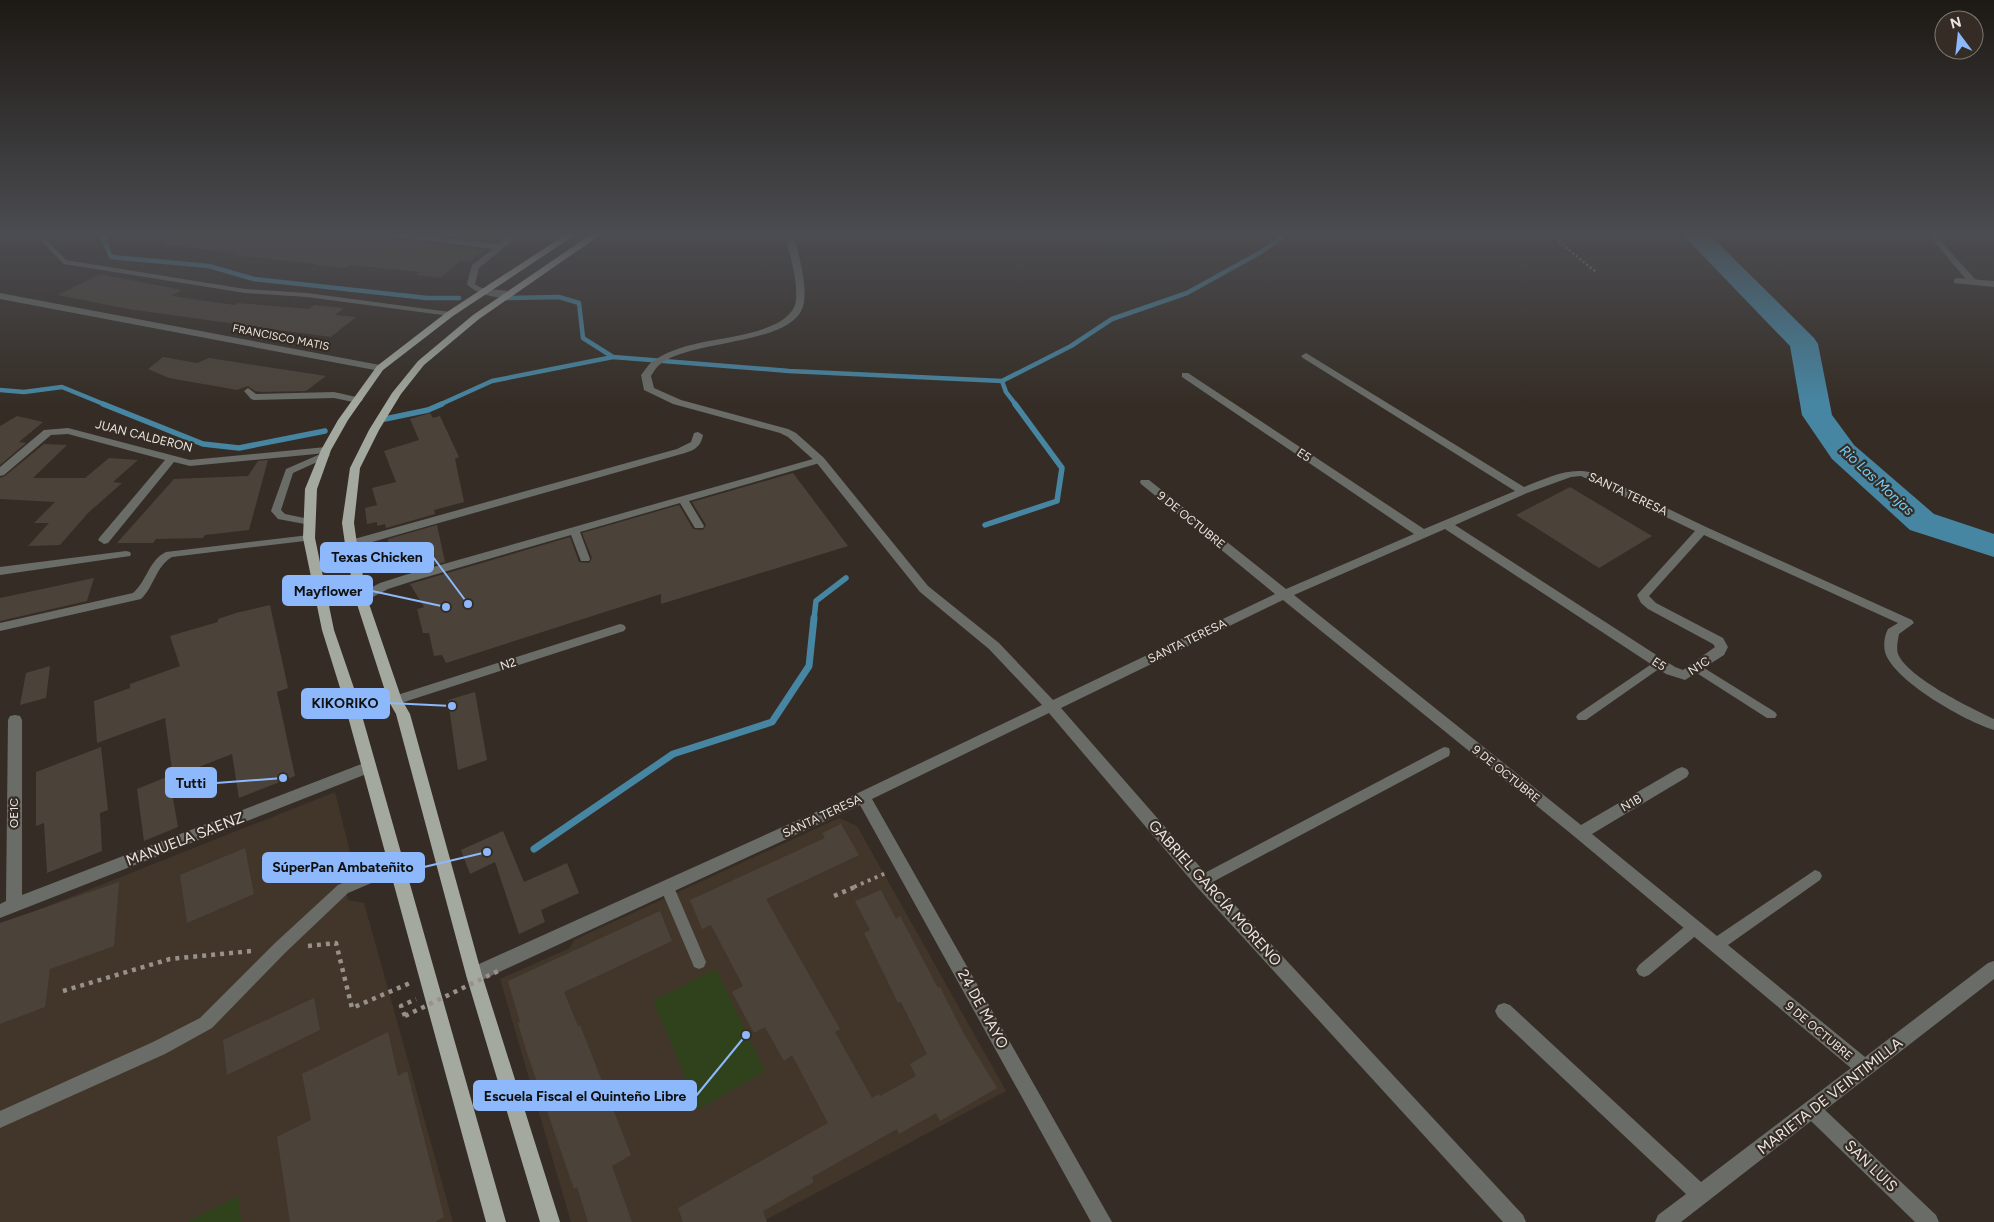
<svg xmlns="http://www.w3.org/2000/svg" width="1994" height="1222" viewBox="0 0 1994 1222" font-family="Figtree,sans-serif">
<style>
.built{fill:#413629}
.green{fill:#30421b}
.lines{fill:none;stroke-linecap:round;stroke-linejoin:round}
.stream-far2{stroke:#4786a2;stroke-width:4.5}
.stream-far1{stroke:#4786a2;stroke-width:5.5}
.stream{stroke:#4786a2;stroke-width:7}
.river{fill:#4786a2;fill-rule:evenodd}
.building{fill:#4b433a}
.path-far2{stroke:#98918a;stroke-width:2.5;stroke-dasharray:2 2.5;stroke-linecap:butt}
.path-far1{stroke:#98918a;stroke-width:4;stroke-dasharray:3 4.5;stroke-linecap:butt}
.path{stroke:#98918a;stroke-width:4.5;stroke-dasharray:4 5;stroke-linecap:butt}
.lane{fill:#6a6c67;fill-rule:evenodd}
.street{fill:#6a6c67;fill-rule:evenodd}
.primary{fill:#a4a99f;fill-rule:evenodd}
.path-bridge{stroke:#98918a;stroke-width:4.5;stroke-dasharray:4 5;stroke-linecap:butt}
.labels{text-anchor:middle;stroke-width:4.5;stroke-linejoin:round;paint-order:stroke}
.far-street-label{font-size:11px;fill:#ebe5e0;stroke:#352d25}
.street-label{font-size:12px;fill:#ebe5e0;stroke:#352d25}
.water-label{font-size:14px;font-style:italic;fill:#72d0fb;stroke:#352d25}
.near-street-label{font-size:15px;fill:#ebe5e0;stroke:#352d25}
.leader{fill:none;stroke:#8db9fc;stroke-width:2}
.callout-dot{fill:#8db9fc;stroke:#352d25;stroke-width:2}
.callout{fill:#8db9fc;stroke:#8db9fc;stroke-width:2}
.callout-label{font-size:14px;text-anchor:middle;font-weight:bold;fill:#111}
</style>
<rect width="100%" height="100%" fill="#352d25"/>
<path class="built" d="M1097,233H1215L1206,237L1164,243L1123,244L1098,243L1092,240V235Z
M335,792L354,868L344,880L348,900L364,903L453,1222H0V925Z
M839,818L857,826L1006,1091L762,1222H571L500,979L570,948L574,940Z"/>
<path class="green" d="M716,969L765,1071L699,1109L653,1001Z
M238,1196L241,1222H187Z"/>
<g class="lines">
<path class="stream-far2" d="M104,233V240L111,257L209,266L254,279L427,298H459
M505,298L559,297L579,303L583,338L613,357L789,371L1002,381
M0,390L24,392L62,387L106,405
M439,405L492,381L613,357
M1016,405L1006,392L1002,381L1071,346L1112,319L1187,293L1261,252L1288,233"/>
<path class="stream-far1" d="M103,404L203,444L239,448L325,431
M385,419L428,410L442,404
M985,525L1057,501L1062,468L1015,404
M814,619L816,601L846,578"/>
<path class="stream" d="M534,849L673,754L772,722L809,666L814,618"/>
<path class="river" d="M1681,233H1708L1814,338L1818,344L1832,415L1854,445L1934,514L1994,534V557L1910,530L1832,459L1802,415L1790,346Z"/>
</g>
<path class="building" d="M164,233H322L318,236L418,242L484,250L470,262L460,261L441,278L416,275L420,272L349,265L346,268L316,265L317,264L232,255L236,253L163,245Z
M467,233H504L494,242L461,238Z
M100,274L182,290L171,296L235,305L238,303L309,309L314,305L344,308L335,315L356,317L331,337L128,309L58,295Z
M163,357L197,363L209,358L326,376L306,391L262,392L255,391L248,386L237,390L169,378L148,369Z
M430,413L433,418L440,416L459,457L455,459L464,502L434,510L435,514L386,528L385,524L377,526V522L367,524L365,508L377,505L372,488L396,482L384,451L419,440L410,419Z
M17,416L43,422L19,442L26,443L0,465V426Z
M44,444L67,445L33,478H85L109,458L138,460L113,482L122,483L88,513L60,545L28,546L49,523H34L55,502L0,499V478L5,476Z
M268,460L249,530L205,535L203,538L156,539L153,543H117L174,479L248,476L258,461Z
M793,473L848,546L661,604V594L446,663L442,655L434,656L429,633H423L417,609L424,607L410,584L570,537L579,562L589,563L592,558L582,533L679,505L693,529L703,530L706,525L692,502Z
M1570,487L1652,536L1599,568L1516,515Z
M437,525L445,562L404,573L400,567L392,569L388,539Z
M94,578L87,601L0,621V598Z
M270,605L288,688L277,692L295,776L239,798L232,754L173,777L165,718L97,743L94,701L130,688V684L180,666L170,636L218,622V619L236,613Z
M50,666L46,698L20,705L26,673Z
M475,692L487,760L458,770L448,700Z
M101,747L108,810L100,813L102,851L47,873L44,823L36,826V772Z
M169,776L178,827L144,841L137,789Z
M841,824L859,855L766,899L840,1029L835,1032L872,1098L879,1094L880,1096L916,1076L910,1064L927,1054L901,1002L898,1003L864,933L870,930L855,901L881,890L896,919L900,916L938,988L940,987L964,1034L997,1088L940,1121L936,1113L899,1134L897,1129L812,1177L814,1182L763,1211L767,1222H683L678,1208L828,1123L792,1055L784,1061L765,1027L754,1033L732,992L743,986L711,925L702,929L690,900L825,838L822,833Z
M503,831L524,882L567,863L579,893L541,910L545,922L519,934L495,862L470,874L461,850Z
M245,848L254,894L187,923L180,875Z
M119,882L114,946L50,969L45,1007L0,1024V923Z
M660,911L672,941L564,992L578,1026L580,1025L631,1155L612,1166L632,1222H588L577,1187L574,1189L527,1053L518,1023L520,1022L508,981Z
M314,998L320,1030L227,1075L223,1040Z
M388,1032L398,1076L407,1071L444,1217L435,1222H290L277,1137L311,1120L302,1074Z"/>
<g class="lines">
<path class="path-far2" d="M1548,233L1596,272"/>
<path class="path-far1" d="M854,887L886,873"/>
<path class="path" d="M834,896L857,886
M308,946L336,943L352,1008L410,983
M63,991L170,959L252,951
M405,1016L401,1006L416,999"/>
<path class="lane" d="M33,233H40L66,260L245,289L307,293L450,312L454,314L450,316L307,297L245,293L64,264Z
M1927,233H1933L1976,280V284H1970Z
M248,388L256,394L334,392L361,398L363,400L358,403L334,398L254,400L251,399L244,391Z
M325,452L330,455L328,457L293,473L281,510L285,514L314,520L315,522L314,524L310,525L278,519L271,511L286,469Z
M820,457L823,458L825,460L823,462L689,501L704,526L703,528H695L680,503L580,532L590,559L589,561H581L571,535L413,581L388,589L365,601H357L355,598L357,595L380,583L405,575Z
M309,535L314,538L313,540L172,557C156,566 154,587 141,599L0,631V623L133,593C147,581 149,560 166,552Z
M126,551L130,552L131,554L130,556L0,575V567Z
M620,624L624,625L626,628L624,631L395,705L391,703L389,700L391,697Z
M1659,659L1663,660L1665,663L1663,666L1586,720H1578L1576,717L1578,714Z
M1696,663L1775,712L1777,715L1775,718H1767L1692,670L1690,667L1692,664Z
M1444,747L1449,748L1450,752L1449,756L1207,885L1202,887L1197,885L1195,881L1197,877Z
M397,860L402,862L404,866L402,870L348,893L285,953L212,1028L165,1054L0,1128V1111L153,1042L200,1018L275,943L338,885Z
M1815,870L1820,872L1822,876L1820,880L1721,950L1716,952L1711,950L1709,945L1711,940Z
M667,881L672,883L674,887L706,962L704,967L699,969L694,967L692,962L660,887L662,883Z
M1694,921L1699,923L1701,928L1699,933L1649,975L1644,977L1639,975L1636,970L1639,965L1689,923Z"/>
<path class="street" d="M373,233H402L498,244L512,233H522L479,268L475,284C487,294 502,286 513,294C503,302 475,294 467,284L472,265L493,249L377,235Z
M785,233H793C798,254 807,280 804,302C798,347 688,338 658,366C655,369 653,373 651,376L654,388L681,400L788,429L796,433L824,458L928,586L999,643L1053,700L1275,594L1141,484L1140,482L1141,480H1149L1286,589L1414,534L1182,377V373H1188L1424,529L1515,491L1303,358L1301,356L1306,353L1524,487C1547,478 1569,466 1594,473L1706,527L1912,620L1914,623L1899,634C1898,640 1896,648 1898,654C1908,678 1971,708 1994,719V730C1965,721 1898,683 1886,655C1883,647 1884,636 1888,629L1898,623L1704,535L1649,596L1656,603L1723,638L1728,647L1724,655L1685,680L1666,674L1445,529L1294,595L1581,825L1677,769L1682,767L1687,769L1689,773L1687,777L1592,834L1865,1057L1988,963L1994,961V979L1825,1110L1936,1215L1939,1222H1915L1811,1121L1681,1222H1655L1658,1215L1686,1194L1498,1017L1495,1011L1498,1005L1504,1003L1510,1005L1701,1182L1851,1068L1575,837L1283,600L1061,708L1208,876L1523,1215L1526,1222H1503L1196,886L1049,713L872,799L1112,1222H1091L860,805L480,981L474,983L468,981L466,975L468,969L858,793L1042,705L989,649L920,592L816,462L788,437L780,433L673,404L644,390L641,375C645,371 648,364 653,361C688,337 737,342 773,325C781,322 792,314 795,305C800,288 789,251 785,233ZM1581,476L1695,531L1637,595L1641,603L1648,609L1713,644L1715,647L1683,670L1675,667L1455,525L1527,493L1571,477Z
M1957,278L1994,281V287L1954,283V279Z
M0,293L380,365L385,368L380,371L0,299Z
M68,428L190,460L326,447L331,450L326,453L190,466L174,462L108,543L104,544L98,540L100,537L165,460L68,434L51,435L4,475L0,476V467L44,430Z
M698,432L703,435C701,446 695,450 685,453L351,548L345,544L347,541L677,449L691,442L694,433Z
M15,715L20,716L22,720V895L364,763L369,761L374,763L376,767L374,771L0,918V904L6,901L8,720L10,716Z"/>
<path class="primary" d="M568,233H578L453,316L383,370L348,420L331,450L317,489L315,538L334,630L355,691L506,1222H486L341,691L322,630L303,538L305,489L321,450L338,420L377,366L447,312Z
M593,233H603L479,319L424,365L401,394L379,430L360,468L354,523L357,544L367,598L402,700L410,714L482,975L560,1222H540L466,975L396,714L388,700L355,598L345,544L342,523L350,468L369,430L392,393L418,361L473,315Z"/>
<path class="path-bridge" d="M405,1016L498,971"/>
</g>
<linearGradient id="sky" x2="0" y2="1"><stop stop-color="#1d1914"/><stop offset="0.58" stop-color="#4b4c51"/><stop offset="1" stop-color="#4b4c51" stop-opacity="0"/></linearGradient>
<rect width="1994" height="404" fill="url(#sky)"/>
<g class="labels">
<g class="far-street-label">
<text transform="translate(281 337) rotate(11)" y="4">FRANCISCO MATIS</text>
</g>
<g class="street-label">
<text transform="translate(144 436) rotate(14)" y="4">JUAN CALDERON</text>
<text transform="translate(1304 455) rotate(34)" y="4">E5</text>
<text transform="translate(1628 494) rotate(25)" y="4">SANTA TERESA</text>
<text transform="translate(1191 520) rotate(39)" y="4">9 DE OCTUBRE</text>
<text transform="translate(1187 641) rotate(-26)" y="4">SANTA TERESA</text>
<text transform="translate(508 664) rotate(-18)" y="4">N2</text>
<text transform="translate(1659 664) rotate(34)" y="4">E5</text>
<text transform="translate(1699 666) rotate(-33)" y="4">N1C</text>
<text transform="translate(1506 774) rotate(39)" y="4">9 DE OCTUBRE</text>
<text transform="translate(1631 803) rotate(-30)" y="4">N1B</text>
<text transform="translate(14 813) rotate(-90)" y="4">OE1C</text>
<text transform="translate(822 816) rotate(-25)" y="4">SANTA TERESA</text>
<text transform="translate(1819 1031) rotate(40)" y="4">9 DE OCTUBRE</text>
</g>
<g class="water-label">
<text transform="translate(1877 480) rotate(43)" y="5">Rio Las Monjas</text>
</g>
<g class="near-street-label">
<text transform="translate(185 839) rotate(-21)" y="5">MANUELA SAENZ</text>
<text transform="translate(1215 893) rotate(48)" y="5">GABRIEL GARCÍA MORENO</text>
<text transform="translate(983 1009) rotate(61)" y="5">24 DE MAYO</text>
<text transform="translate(1830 1096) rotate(-38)" y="5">MARIETA DE VEINTIMILLA</text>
<text transform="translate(1871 1166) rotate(44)" y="5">SAN LUIS</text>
</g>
</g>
<path class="leader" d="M468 604L433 557M446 607L372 591M452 706L389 703M283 778L216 783M487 852L424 867M746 1035L696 1096"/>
<g class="callout-dot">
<circle cx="468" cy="604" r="5"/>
<circle cx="446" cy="607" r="5"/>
<circle cx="452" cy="706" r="5"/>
<circle cx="283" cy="778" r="5"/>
<circle cx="487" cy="852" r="5"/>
<circle cx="746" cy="1035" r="5"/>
</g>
<g class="callout">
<rect x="321" y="543" width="112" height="29" rx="5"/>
<rect x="283" y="576" width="89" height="29" rx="5"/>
<rect x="302" y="689" width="87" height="29" rx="5"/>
<rect x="166" y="768" width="50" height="29" rx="5"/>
<rect x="263" y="853" width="161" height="29" rx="5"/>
<rect x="474" y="1081" width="222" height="29" rx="5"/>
</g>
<g class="callout-label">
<text x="377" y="562">Texas Chicken</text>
<text x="328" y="596">Mayflower</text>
<text x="345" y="708">KIKORIKO</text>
<text x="191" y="788">Tutti</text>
<text x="343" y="872">SúperPan Ambateñito</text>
<text x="585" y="1101">Escuela Fiscal el Quinteño Libre</text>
</g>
<g transform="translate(1959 35) rotate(345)"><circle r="24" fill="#352d25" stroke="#7e7770"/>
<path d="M0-4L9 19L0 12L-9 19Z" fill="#8db9fc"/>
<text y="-8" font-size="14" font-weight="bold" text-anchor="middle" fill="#ebe5e0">N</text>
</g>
</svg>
